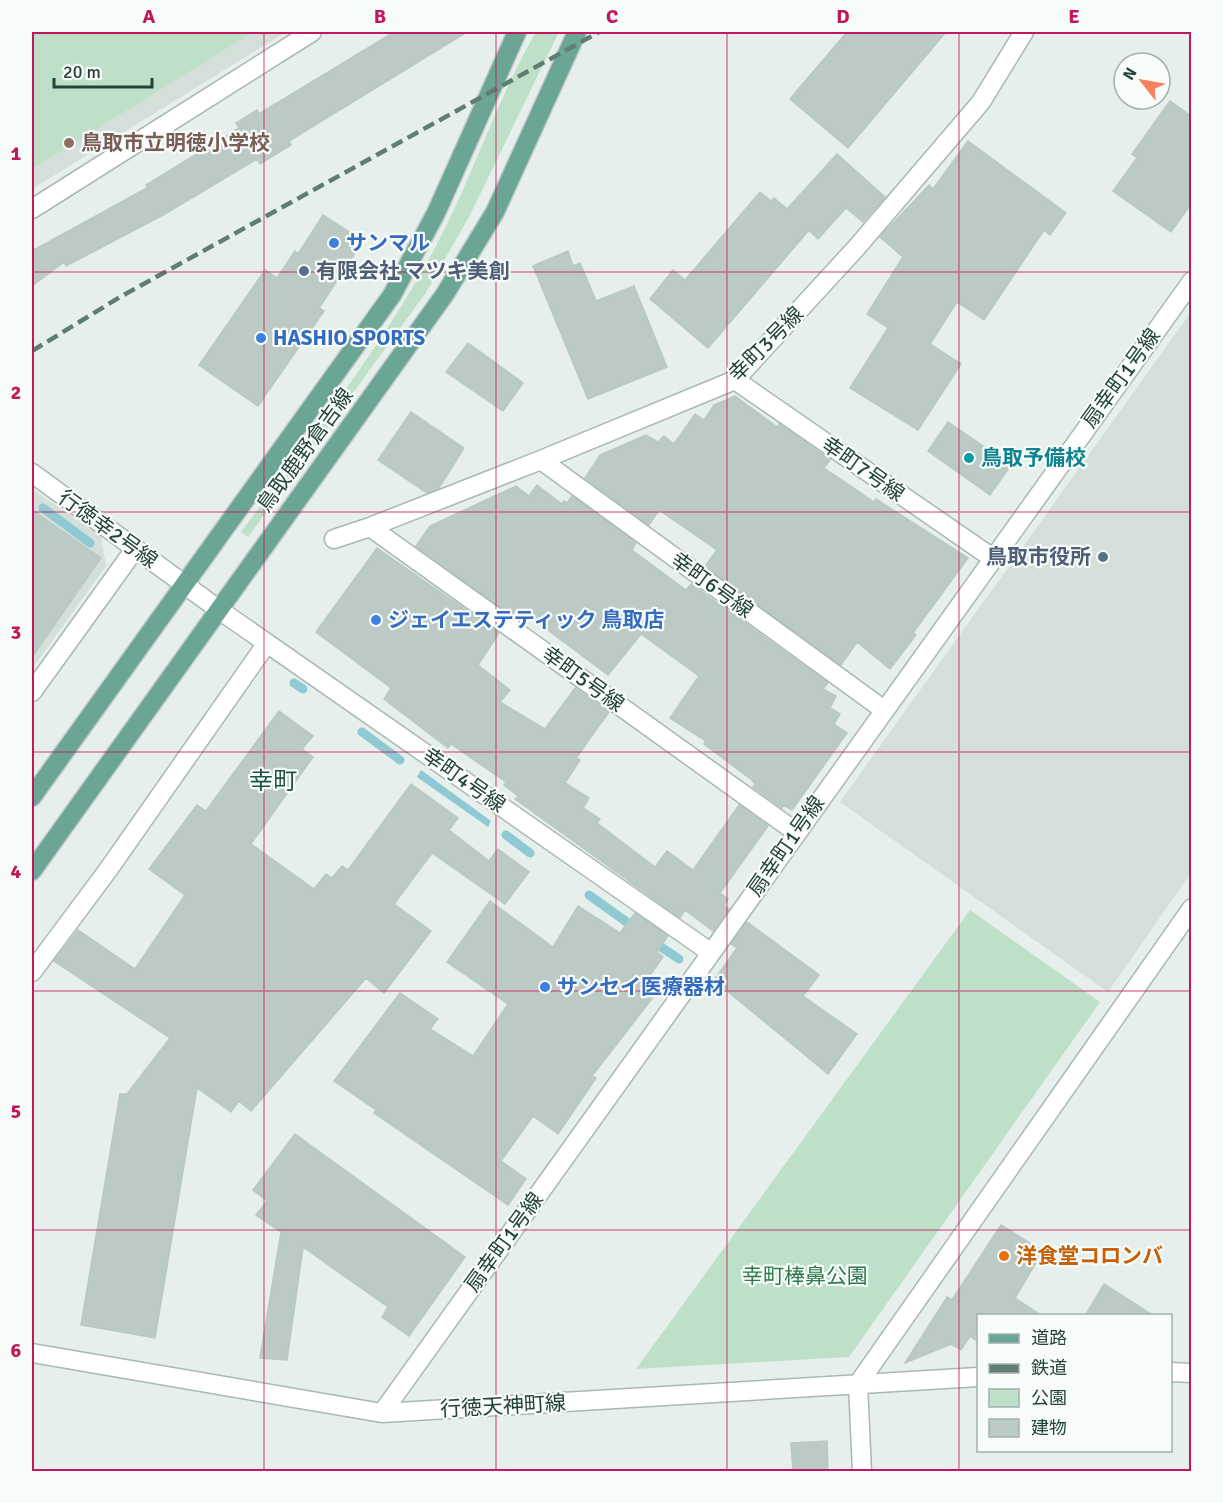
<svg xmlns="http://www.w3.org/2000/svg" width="1223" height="1503" viewBox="0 0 1223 1503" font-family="Signika,'Noto Sans JP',sans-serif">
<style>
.built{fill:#d4dfda}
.green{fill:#bfe0c8}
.water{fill:#8ec9d4}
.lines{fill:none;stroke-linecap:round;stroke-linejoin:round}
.stream{stroke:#8ec9d4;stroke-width:9}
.building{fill:#bbcac4;stroke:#b8c9c2;stroke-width:1.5}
.minor-casing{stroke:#a8b8b2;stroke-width:21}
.major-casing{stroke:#c2cac8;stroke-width:21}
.minor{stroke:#fff;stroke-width:18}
.major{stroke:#6aa596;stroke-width:18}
.rail{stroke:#5f7d75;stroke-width:4.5;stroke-dasharray:12 6;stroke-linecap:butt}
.grid{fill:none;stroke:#c2185b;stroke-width:1.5;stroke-opacity:0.55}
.education-dot{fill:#8d6e63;stroke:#f7fbf9;stroke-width:2}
.shop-dot{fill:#3f7fe0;stroke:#f7fbf9;stroke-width:2}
.service-dot{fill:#5c6f8a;stroke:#f7fbf9;stroke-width:2}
.culture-dot{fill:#0f9aa8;stroke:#f7fbf9;stroke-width:2}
.food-dot{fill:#e8710a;stroke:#f7fbf9;stroke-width:2}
.labels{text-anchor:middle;stroke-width:4.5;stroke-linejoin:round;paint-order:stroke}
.education-label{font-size:21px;font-weight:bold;fill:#785e54;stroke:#f7fbf9;text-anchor:start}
.shop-label{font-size:21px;font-weight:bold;fill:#366cbe;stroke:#f7fbf9;text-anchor:start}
.service-label{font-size:21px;font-weight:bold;fill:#4e5e75;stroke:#f7fbf9;text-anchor:start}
.street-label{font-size:21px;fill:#24423a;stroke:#f7fbf9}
.culture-label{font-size:21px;font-weight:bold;fill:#0d838f;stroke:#f7fbf9;text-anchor:start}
.food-label{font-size:21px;font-weight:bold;fill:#c56008;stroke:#f7fbf9;text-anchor:start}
.park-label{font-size:21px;fill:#2d7a4b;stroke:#f7fbf9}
.quarter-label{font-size:24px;fill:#1f5548;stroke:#f7fbf9}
.neatline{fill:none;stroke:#c2185b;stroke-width:2}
.grid-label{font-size:20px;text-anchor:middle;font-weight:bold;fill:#c2185b}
</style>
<rect width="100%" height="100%" fill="#e6efeb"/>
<path class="built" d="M32,32H286L32,189Z
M1191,312V873L1108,992L840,802Z
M32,489L101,536L106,566L32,669Z"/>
<path class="green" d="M32,32H253L32,169Z
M536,32H559L469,217L425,294L248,537L241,532C308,441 379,351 434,250C472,179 496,101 536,32Z
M970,910L1100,1002L849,1357L636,1369Z"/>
<path class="water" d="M421,770L491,821L488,827L417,777Z"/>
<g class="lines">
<path class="stream" d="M43,508L90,543
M294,683L303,689
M362,732L400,760
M506,835L530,853
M589,895L635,928
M652,941L679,959"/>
</g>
<path class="building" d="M394,32H467L289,141L291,145L260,164L257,159L163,215L66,266L64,262L32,286V251L147,188L146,185L239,128L236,123L257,110L259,114Z
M847,32H946L848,148L790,99Z
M1170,101L1191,116V204L1171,232L1113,191L1137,158L1132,154Z
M968,141L1066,213L1050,235L1044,230L984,320L957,302L930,344L961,364L918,430L850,388L888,328L867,314L903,257L880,237L929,185L933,189Z
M837,154L885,197L863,222L846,208L818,239L809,230L708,348L650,299L673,270L685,280L760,192L771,201L774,198L787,209Z
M323,215L363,241L319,308L324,311L258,406L199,365L265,270L277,278L295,251L298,254Z
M568,251L573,266L580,263L596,301L634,286L667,367L588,399L533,266Z
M468,343L523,383L503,411L446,372Z
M735,396L777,427L779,424L830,460L824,468L874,502L876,499L968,558L913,633L916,635L890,669L857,642L841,665L705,566L717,550L659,510L649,525L585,478L600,455L646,435L658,442L664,436L674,444L695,414L704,420L714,405Z
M411,412L464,448L439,488L427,493L378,460Z
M948,422L1011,465L990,495L928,451Z
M537,485L562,504L564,501L567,503L572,496L636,543L632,550L686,590L691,584L828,683L823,689L836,696L830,708L840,714L834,724L847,733L792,810L784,805L782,808L753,787L755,784L752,780L704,744L706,741L670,718L699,676L641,634L608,675L517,607L512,615L416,546L430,526L516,486L529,496Z
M32,510L101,558L32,657Z
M377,548L499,633L478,665L510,690L500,702L545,729L575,688L609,712L576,758L580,760L565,783L589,798L583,808L600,819L597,823L655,867L667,851L693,870L739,805L768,826L720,893L728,899L724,906L729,909L713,931L685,910L680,918L515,799L518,796L504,785L506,782L451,744L448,748L384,699L391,688L316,632Z
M279,711L313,736L302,749L313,757L251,844L314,889L326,874L332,878L342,866L348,870L411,784L458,818L449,830L489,861L498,849L529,872L505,904L432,853L394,904L431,931L384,993L366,978L251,1111L239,1101L231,1112L197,1088L155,1338L81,1325L120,1094H127L170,1038L54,961L78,930L135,969L185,895L149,869L197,805L206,811Z
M490,901L553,947L578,906L620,933L635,913L668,936L657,952L663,957L641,988L654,996L592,1076L596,1078L558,1134L533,1116L501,1161L526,1179L508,1205L374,1113L376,1110L334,1081L400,993L438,1019L430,1029L473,1056L508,1004L447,962Z
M747,922L819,975L803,996L857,1034L828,1074L714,980L737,948L731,944Z
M295,1134L465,1257L409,1336L382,1317L388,1307L303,1247L287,1360L260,1358L281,1232L256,1215L267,1201L253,1190Z
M1001,1225L1043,1251L1015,1298L1042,1316H978V1342L970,1336L961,1350L951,1344L905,1363L947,1297L952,1300Z
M1104,1284L1154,1316H1085Z
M827,1441L828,1472H793L791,1443Z"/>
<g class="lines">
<defs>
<path id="minor" d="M32,209L312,32
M735,380L991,557
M541,460L884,710
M32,473L218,609L710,952
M370,527L796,832
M334,539L370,527L541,460L735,380L857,247L981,102L1024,32
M32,692L135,549
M32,972L108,870L267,643
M32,1353L382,1413L978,1377
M1170,1372L1192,1373
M382,1413L1192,281
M862,1472L858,1384L1192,908"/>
<path id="major" d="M32,797L392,295L436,213L517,32
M32,871L445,294L495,212L577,32"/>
</defs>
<use href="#minor" class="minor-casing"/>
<use href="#major" class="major-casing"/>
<use href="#minor" class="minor"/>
<use href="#major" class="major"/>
<path class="rail" d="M32,351L120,297L599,32"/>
</g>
<path class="grid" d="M264,32V1472M496,32V1472M727,32V1472M959,32V1472M32,272H1192M32,512H1192M32,752H1192M32,991H1192M32,1230H1192"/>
<circle class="education-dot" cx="69" cy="143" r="6"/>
<g class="shop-dot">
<circle cx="334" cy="243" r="6"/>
<circle cx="261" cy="338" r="6"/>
<circle cx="376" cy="620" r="6"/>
<circle cx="545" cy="987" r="6"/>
</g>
<g class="service-dot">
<circle cx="304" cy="271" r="6"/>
<circle cx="1103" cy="557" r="6"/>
</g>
<circle class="culture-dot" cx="969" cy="458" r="6"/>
<circle class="food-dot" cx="1004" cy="1256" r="6"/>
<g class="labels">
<g class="education-label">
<text x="81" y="150">鳥取市立明徳小学校</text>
</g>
<g class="shop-label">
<text x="346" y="250">サンマル</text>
<text x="273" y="345">HASHIO SPORTS</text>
<text x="388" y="627">ジェイエステティック 鳥取店</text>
<text x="557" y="994">サンセイ医療器材</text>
</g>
<g class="service-label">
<text x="316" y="278">有限会社 マツキ美創</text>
<text x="1091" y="564" text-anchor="end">鳥取市役所</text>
</g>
<g class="street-label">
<text transform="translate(766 344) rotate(-45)" y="7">幸町3号線</text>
<text transform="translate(1121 378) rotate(-54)" y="7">扇幸町1号線</text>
<text transform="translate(305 450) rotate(-54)" y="7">鳥取鹿野倉吉線</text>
<text transform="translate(863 469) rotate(35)" y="7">幸町7号線</text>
<text transform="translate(108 529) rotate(36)" y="7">行徳幸2号線</text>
<text transform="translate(712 585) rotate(36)" y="7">幸町6号線</text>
<text transform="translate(583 679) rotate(36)" y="7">幸町5号線</text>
<text transform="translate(464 780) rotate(35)" y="7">幸町4号線</text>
<text transform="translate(786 846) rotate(-55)" y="7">扇幸町1号線</text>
<text transform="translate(504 1242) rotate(-54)" y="7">扇幸町1号線</text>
<text transform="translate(503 1406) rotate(-3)" y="7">行徳天神町線</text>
</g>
<g class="culture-label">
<text x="981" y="465">鳥取予備校</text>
</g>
<g class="food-label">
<text x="1016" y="1263">洋食堂コロンバ</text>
</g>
<g class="park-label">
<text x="805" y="1283">幸町棒鼻公園</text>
</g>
<g class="quarter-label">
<text x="273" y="789">幸町</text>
</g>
</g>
<rect width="1223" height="1503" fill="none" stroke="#f7fbf9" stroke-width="66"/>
<rect x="977" y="1314" width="195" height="138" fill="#f7fbf9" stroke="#a3b1ad" stroke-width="1.5"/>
<rect x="989" y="1334" width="30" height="9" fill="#6aa596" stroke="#a3b1ad" stroke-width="1.5"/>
<text x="1031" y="1344" font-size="18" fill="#24423a">道路</text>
<rect x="989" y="1364" width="30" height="9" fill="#5f7d75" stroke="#a3b1ad" stroke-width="1.5"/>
<text x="1031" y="1374" font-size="18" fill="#24423a">鉄道</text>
<rect x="989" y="1389" width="30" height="18" fill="#bfe0c8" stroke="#a3b1ad" stroke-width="1.5"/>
<text x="1031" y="1404" font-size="18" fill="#24423a">公園</text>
<rect x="989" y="1419" width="30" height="18" fill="#bbcac4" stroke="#a3b1ad" stroke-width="1.5"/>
<text x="1031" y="1434" font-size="18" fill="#24423a">建物</text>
<g transform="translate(1142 81) rotate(301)"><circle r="28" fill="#f7fbf9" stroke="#a3b1ad" stroke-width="1.5"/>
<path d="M0-4.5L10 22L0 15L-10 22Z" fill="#f4845f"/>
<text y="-9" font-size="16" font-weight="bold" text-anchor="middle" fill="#24423a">N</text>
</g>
<path d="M54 78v9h98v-9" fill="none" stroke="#24423a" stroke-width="3"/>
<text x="63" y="78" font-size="18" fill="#24423a" stroke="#f7fbf9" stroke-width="4.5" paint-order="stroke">20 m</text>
<rect x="33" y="33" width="1157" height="1437" class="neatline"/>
<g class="grid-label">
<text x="149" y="23">A</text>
<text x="380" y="23">B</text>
<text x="612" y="23">C</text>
<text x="843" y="23">D</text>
<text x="1074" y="23">E</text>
<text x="16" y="160">1</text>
<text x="16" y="399">2</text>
<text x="16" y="639">3</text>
<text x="16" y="878">4</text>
<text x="16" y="1118">5</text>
<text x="16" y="1357">6</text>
</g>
</svg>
